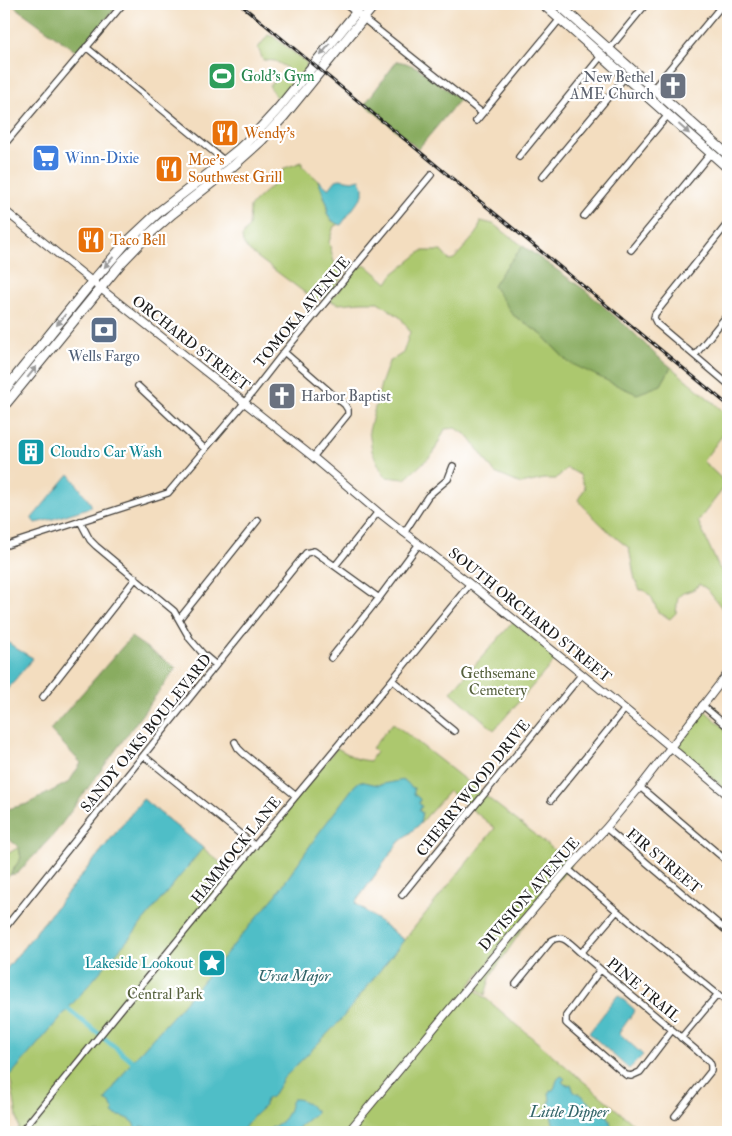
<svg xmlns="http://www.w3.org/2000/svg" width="732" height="1136" viewBox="0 0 732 1136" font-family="'IM FELL Double Pica',serif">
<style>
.green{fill:#acc86e;stroke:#647245;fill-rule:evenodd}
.forest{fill:#89ac61;stroke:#52643e}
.water{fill:#50bec7;stroke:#366d72}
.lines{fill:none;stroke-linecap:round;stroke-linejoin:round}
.canal{stroke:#50bec7;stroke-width:5}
.minor-casing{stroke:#3c3934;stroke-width:8}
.tertiary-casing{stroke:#3c3934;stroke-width:9}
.primary-casing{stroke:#3c3934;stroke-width:11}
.minor{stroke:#fff;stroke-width:5.5}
.tertiary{stroke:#fff;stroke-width:7}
.primary{stroke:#fff;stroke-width:9}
.rail-casing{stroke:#1c1c1c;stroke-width:3}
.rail{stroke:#fff;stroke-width:1;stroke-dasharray:4;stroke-linecap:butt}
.oneway{fill:#999}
.labels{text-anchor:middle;stroke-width:4.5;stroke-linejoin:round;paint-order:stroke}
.leisure-label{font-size:15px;fill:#27864d;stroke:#fff;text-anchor:start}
.worship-label{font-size:15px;fill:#5b616d;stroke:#fff;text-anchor:end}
.food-label{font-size:15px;fill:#c56008;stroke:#fff;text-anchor:start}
.shop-label{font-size:15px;fill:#366cbe;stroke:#fff;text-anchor:start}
.street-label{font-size:15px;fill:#1c1c1c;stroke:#fff}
.service-label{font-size:15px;fill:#4e5e75;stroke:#fff}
.culture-label{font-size:15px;fill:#0d838f;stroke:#fff;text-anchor:start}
.park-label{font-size:15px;fill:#56613d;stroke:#fff}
.water-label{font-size:16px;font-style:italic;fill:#336569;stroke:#fff}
</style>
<rect width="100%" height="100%" fill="#fff"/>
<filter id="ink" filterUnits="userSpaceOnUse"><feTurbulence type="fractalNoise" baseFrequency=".02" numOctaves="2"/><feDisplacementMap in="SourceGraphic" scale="10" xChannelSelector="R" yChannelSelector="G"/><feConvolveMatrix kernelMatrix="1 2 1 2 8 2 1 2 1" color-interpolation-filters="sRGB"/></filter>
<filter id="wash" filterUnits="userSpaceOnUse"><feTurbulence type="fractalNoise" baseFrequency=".0096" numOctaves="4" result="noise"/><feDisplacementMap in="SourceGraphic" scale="20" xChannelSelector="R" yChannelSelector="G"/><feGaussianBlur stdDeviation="1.12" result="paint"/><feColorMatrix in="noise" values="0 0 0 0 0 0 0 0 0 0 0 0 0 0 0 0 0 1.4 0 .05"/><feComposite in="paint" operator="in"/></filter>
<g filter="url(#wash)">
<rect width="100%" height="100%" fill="#f3ddbf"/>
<path class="green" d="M268,35L274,37L307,63L306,68L280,99L275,96L269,85L285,74L286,67L275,61L263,60L258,48Z
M302,162V166L318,180L328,206L327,213L332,221L337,223L338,225L334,226L329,242L334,262L347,272L325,299L320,298L316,301L249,251L243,243L242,237L249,226L250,207L255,201L277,181L285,168Z
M481,221L493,224L523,246L502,272L513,315L541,334L568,362L661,385L671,367L728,415V428L703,461L727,484L698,521L719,568L728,575V616L707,589L699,584L695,589L683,593L678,597L676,613L670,619L658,612L652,598L644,590H640L635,580L629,548C610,534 593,517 578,500L585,488L580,475L567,468L556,479H544L521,484L495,473L468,436L456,428L445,429L433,454L405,479L386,477L380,468L372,451L369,431L381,384L389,362L403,353L410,332L401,318L378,302H361L339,304L330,301L358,268L366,265L387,283L393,274L422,251H441L449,260L454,259L477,233Z
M513,622L557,658L494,730L451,692Z
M703,709L728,731V792L674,746Z
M393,723L572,864L470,985L643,1132H15L19,1128L10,1076L4,1071V972L143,799L233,873L337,748L357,759L370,761L376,752L372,748ZM449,791L495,828L404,940L355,903L399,842L420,824Z
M19,847L21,858L4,883V856Z
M530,918L515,940L491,975L485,995L473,985Z"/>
<path class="forest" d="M11,4H119L78,53Z
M397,61L406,63L418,68L460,99L418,149L365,104Z
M523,246L585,290L635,334L656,355L671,367L661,385L637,394L616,385L568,362L541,334L513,315L493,286L502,272Z
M131,637L176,668L55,833L18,873L10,875L21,858L19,847C0,833 4,832 4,810L27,804L69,782L81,763L50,730Z"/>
<path class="water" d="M340,179L352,181L360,179L363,188V195L341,225C334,224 330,218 327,213L328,206L318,180L329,189L336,180Z
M69,474L71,476L91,504V507L53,519L35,523L32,519V518Z
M4,639L17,649L33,658L4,693Z
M404,780C408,782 409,787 414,788V794L420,799L419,803L422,807L420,808L419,811L422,812L420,824L399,842L355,903L404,940L339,1022L283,1079L274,1094L271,1097L266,1099L265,1103V1106C257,1112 246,1124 242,1132H148L146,1127L141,1126L140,1130L137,1131C134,1127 134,1123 131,1120C126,1117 119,1116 115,1115L113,1112L114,1110L112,1108L110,1103L105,1100L132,1061L172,1017L276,895L318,834L355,785L360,781L378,785Z
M143,799L203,848L132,935L10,1076L4,1071V972Z
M618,995L635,1010L619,1033L643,1055L629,1069L589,1033Z
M562,1076L565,1079L562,1081L564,1084L568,1085L571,1084L574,1092L582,1095L585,1099L596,1107L599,1114L608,1116C611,1121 611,1126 611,1132H556L553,1123L549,1107L550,1100L549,1093L550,1090H553C557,1085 555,1078 562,1076Z
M293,1099C303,1098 309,1105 316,1111V1113L300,1126L296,1132H265C273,1126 282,1124 287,1114C290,1109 289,1104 293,1099Z"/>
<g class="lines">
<path class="canal" d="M68,1009L132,1061"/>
</g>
</g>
<g filter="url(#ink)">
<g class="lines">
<defs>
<path id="minor" d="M345,4L482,113
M718,4L728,12
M566,11L572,4
M86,47L226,162
M610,48L646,4
M653,89L723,4
M476,121L560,19
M4,145L123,4
M519,157L602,55
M542,177L625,77
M584,216L668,115
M728,223L655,314L654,318L657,324L728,384
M631,250L711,153
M284,352L345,405L348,410V414L313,457
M695,355L728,314
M138,386L205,449
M80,521L90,540L96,546L174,611L190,639L203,654L216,665
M404,533L428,496L448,479L453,466
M4,546L168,493L245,402L284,352L431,175
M335,566L378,512
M180,618L258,520
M331,658L379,598L419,544
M392,680L454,731
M43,697L136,578
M702,705L728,727
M235,742L238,748L243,753L296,796
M144,756L255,846
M640,787L728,862
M551,800L625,709
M606,828L728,932
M568,869L617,911L728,1003
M402,895L582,674
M4,929L306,553L314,551L379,598
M581,953L617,911
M600,970L566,1016V1023L568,1025L626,1075L631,1076L640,1072L672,1030
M516,984L551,941C563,932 571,945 581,953L709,1061L711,1065V1071L675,1116
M681,1038L718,994
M21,1132L252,849L392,680L470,584"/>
<path id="tertiary" d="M4,210L100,288L313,457L378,512L470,584L625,709L728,795
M348,1132L487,964L568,869L606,828L640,787L728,673"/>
<path id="primary" d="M543,4C605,58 666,114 728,168
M558,4L728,155
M4,391L92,282L125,244L160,211L212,171L239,149L255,134L277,110L363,4
M4,406L122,262L146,237L172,214L232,167L261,141L284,116L375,4"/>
</defs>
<use href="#minor" class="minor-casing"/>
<use href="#tertiary" class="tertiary-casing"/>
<use href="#primary" class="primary-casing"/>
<use href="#minor" class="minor"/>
<use href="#tertiary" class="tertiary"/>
<use href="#primary" class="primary"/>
<defs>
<path id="rail" d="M240,4L728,405"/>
</defs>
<use href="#rail" class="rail-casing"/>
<use href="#rail" class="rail"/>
</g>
<defs><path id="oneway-solid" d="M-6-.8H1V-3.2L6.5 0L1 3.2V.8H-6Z" transform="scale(1.25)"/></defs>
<g class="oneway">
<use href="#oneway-solid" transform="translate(325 50) rotate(129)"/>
<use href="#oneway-solid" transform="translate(684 129) rotate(42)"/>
<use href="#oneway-solid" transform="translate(109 262) rotate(131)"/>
<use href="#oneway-solid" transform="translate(61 320) rotate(129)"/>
<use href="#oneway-solid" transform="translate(32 372) rotate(-51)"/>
</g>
</g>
<defs>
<symbol id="stadium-square" viewBox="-11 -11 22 22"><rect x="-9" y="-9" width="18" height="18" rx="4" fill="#2e9e5b" stroke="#fff"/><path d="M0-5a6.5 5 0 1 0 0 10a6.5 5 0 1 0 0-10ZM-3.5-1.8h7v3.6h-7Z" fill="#fff"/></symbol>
<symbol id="church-square" viewBox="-11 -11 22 22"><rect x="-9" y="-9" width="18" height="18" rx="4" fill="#6b7280" stroke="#fff"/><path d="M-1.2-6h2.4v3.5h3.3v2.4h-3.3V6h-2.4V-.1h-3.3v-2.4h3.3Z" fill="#fff"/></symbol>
<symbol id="restaurant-square" viewBox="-11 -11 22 22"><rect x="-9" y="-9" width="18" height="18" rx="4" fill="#e8710a" stroke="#fff"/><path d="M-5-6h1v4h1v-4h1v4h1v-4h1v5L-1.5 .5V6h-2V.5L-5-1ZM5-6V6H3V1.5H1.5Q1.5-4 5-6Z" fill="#fff"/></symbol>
<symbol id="supermarket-square" viewBox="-11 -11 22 22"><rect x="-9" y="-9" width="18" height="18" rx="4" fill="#3f7fe0" stroke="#fff"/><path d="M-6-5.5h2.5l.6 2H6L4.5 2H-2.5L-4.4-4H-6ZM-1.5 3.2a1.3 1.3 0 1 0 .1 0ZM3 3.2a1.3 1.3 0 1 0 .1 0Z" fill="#fff"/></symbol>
<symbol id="bank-square" viewBox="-11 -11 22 22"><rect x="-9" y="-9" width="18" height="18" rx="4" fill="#5c6f8a" stroke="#fff"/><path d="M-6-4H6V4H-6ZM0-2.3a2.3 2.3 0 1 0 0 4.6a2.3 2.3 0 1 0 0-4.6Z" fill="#fff"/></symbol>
<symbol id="building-square" viewBox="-11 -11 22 22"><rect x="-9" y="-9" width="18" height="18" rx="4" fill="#0f9aa8" stroke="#fff"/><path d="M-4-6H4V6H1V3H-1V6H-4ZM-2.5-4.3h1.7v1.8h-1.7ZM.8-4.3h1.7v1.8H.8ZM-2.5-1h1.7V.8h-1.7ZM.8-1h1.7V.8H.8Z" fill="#fff"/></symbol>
<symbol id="sight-square" viewBox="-11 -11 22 22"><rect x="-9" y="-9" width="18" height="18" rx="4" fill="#0f9aa8" stroke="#fff"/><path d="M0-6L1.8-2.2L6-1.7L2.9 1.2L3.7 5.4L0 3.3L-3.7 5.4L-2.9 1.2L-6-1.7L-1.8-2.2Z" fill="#fff"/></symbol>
</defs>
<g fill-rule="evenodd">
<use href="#stadium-square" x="206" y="60" width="32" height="32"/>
<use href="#church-square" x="657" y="70" width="32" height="32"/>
<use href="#restaurant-square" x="209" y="117" width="32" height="32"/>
<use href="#supermarket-square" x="30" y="142" width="32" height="32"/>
<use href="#restaurant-square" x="153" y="153" width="32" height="32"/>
<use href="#restaurant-square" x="75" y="224" width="32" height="32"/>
<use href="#bank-square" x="88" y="314" width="32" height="32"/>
<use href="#church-square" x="266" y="380" width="32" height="32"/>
<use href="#building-square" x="15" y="436" width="32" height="32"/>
<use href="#sight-square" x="196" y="947" width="32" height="32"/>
</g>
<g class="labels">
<g class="leisure-label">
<text x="241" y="81">Gold's Gym</text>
</g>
<g class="worship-label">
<text x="654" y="82">New Bethel<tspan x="654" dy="17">AME Church</tspan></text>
<text x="301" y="401" text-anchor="start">Harbor Baptist</text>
</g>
<g class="food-label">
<text x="244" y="138">Wendy's</text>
<text x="188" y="165">Moe's<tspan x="188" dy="17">Southwest Grill</tspan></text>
<text x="110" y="245">Taco Bell</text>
</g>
<g class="shop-label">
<text x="65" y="163">Winn-Dixie</text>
</g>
<g class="street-label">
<text transform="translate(302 312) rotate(-50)" y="5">TOMOKA AVENUE</text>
<text transform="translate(191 343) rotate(38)" y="5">ORCHARD STREET</text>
<text transform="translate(530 615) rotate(39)" y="5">SOUTH ORCHARD STREET</text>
<text transform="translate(146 733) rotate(-51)" y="5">SANDY OAKS BOULEVARD</text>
<text transform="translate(473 788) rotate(-51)" y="5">CHERRYWOOD DRIVE</text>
<text transform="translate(236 850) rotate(-51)" y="5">HAMMOCK LANE</text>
<text transform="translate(664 861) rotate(40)" y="5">FIR STREET</text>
<text transform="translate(529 894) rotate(-49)" y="5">DIVISION AVENUE</text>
<text transform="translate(644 990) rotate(40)" y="5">PINE TRAIL</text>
</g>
<g class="service-label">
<text x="104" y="361">Wells Fargo</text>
</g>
<g class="culture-label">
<text x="50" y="457">Cloud10 Car Wash</text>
<text x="193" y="968" text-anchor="end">Lakeside Lookout</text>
</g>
<g class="park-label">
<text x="498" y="678">Gethsemane<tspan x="498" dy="17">Cemetery</tspan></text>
<text x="165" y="999">Central Park</text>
</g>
<g class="water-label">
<text x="294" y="981">Ursa Major</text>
<text x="569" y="1117">Little Dipper</text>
</g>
</g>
<rect width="732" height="1136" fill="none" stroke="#fff" stroke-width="20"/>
</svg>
